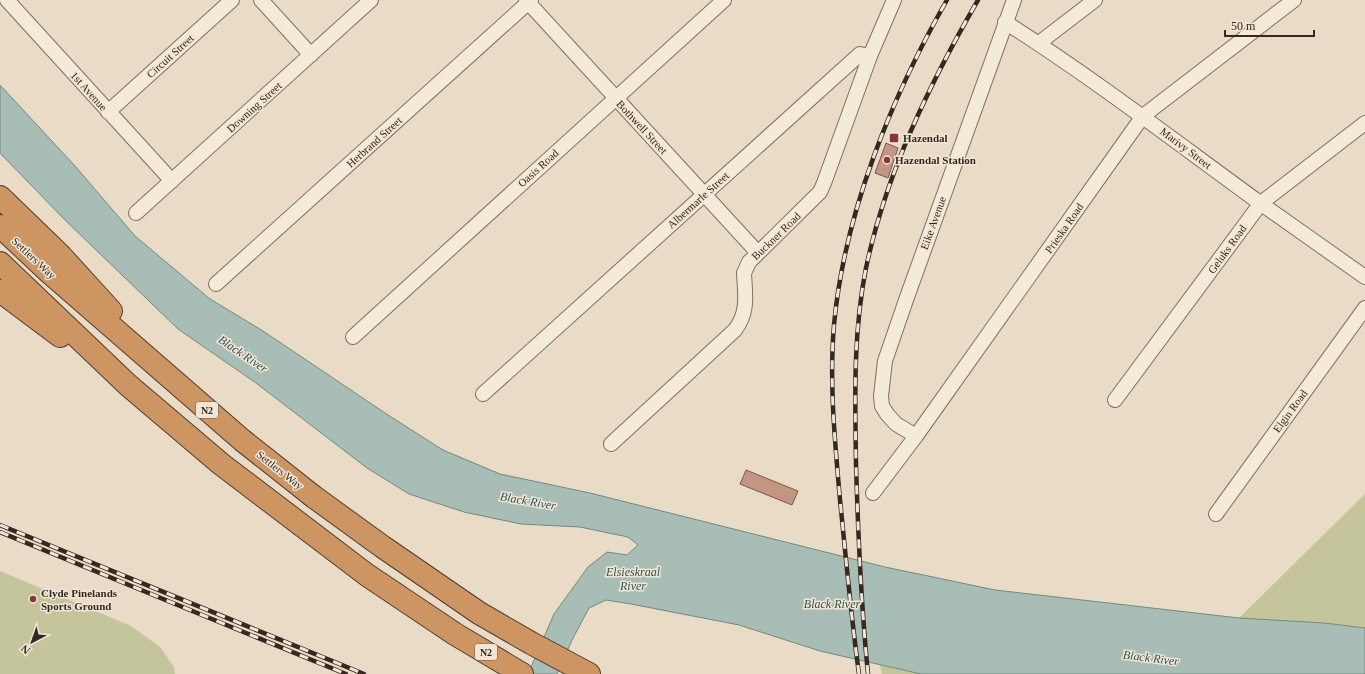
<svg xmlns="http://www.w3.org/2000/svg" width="1365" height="674" viewBox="0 0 1365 674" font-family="Georgia,serif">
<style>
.green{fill:#c4c59b}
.water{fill:#a7bdb5;stroke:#6f8a81}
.building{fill:#c29681;stroke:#7e5847}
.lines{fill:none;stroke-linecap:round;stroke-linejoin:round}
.minor-casing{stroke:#826e5e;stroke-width:16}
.motorway-casing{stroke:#503d32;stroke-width:24}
.minor{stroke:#f4ead8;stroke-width:14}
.motorway{stroke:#cd9562;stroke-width:22}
.rail-casing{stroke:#342820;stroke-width:4.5}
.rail{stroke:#f1e6d5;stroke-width:3;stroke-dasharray:9;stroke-linecap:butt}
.poi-dot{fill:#89363d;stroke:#f1e6d5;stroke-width:1.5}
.labels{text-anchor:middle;stroke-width:3;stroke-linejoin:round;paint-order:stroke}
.shield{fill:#f1e6d5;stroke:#6d6156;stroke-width:1}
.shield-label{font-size:10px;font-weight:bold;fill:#342820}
.street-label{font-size:11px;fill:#342820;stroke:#f1e6d5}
.poi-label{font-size:11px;font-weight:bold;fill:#342820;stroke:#f1e6d5;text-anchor:start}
.water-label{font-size:12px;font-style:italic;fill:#31524d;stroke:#f1e6d5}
</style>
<rect width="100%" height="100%" fill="#e9dbc6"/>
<path class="green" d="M1365,494V628L1324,623L1239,618Z
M0,571L131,626L160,647L174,667L175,674H0Z
M880,665L921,674H882Z"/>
<path class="water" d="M0,85L75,166L135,236L210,299L263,331L388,415L443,450L500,474L590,493L885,567L995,590L1239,618L1324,623L1365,628V674H921L820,651L739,625L631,604L606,600L589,608L572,640L557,674H528L554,614L588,567L607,552L627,555L638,545L628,537L580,527L521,524L464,512L409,494L367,468L256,383L178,329L64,219L0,153Z"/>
<path class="building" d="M886,143L898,148L888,178L875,173Z
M746,470L798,491L792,505L740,484Z"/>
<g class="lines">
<defs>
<path id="minor" d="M7,0L172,181
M261,0L311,55
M526,0L758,253
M1005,22C1093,78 1176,142 1260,203C1295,228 1330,252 1365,277
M1039,43L1095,0
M108,112L232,0
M136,213L371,0
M216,284L531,0
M353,337L724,0
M483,394L860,54L870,56
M1115,400L1261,203L1365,123
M916,436L896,424L887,414L882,406L881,396L885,361L906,300L1014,0
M611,444L735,330C749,311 745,295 744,273L749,262L820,192L824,183L870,56L894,0
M873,493L916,436L1143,116L1294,0
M1216,514L1365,308"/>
<path id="motorway" d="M0,197L61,256L111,311
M0,226L50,273L242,440L314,497L383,547L479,613L531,643L589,674
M0,263L128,385L221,464L367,575L455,634L522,674
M0,291L60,336"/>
</defs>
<use href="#minor" class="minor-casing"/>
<use href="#motorway" class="motorway-casing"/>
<use href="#minor" class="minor"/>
<use href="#motorway" class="motorway"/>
<defs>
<path id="rail" d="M0,525L364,674
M0,532L346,674
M859,674C851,616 846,558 840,500C835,442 829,383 834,325C844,214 892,96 947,0
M868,674C861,604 858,534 856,464C855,398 853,333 866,268C886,173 930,83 978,0"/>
</defs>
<use href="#rail" class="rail-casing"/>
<use href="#rail" class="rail"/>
</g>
<g class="poi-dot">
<rect x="889" y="133" width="10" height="10" rx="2"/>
<circle cx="887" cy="160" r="4"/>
<circle cx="33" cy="599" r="4"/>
</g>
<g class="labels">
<g class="shield">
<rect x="196" y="402" width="22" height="16" rx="3"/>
<rect x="475" y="644" width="22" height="16" rx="3"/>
</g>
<g class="shield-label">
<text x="207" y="414">N2</text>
<text x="486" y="656">N2</text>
</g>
<g class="street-label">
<text transform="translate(170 56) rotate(-42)" y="4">Circuit Street</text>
<text transform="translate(89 91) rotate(48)" y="4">1st Avenue</text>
<text transform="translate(254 107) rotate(-42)" y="4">Downing Street</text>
<text transform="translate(642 127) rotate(47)" y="4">Bothwell Street</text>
<text transform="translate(374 142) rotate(-42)" y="4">Herbrand Street</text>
<text transform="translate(1186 148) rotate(37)" y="4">Marivy Street</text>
<text transform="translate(538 168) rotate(-42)" y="4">Oasis Road</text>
<text transform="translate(698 200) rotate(-42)" y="4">Albermarle Street</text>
<text transform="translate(933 223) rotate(-70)" y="4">Eike Avenue</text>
<text transform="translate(1064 228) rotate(-55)" y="4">Prieska Road</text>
<text transform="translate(776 236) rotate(-44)" y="4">Buckner Road</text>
<text transform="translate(1227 249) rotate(-54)" y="4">Geluks Road</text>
<text transform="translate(34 258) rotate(43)" y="4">Settlers Way</text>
<text transform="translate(1290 411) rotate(-54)" y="4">Elgin Road</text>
<text transform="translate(280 470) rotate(38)" y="4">Settlers Way</text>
</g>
<g class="poi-label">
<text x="903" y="142">Hazendal</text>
<text x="895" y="164">Hazendal Station</text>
<text x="41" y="597">Clyde Pinelands<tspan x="41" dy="13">Sports Ground</tspan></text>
</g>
<g class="water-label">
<text transform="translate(243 354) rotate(34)" y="4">Black River</text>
<text transform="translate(528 501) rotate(10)" y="4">Black River</text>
<text x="633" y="576">Elsieskraal<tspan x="633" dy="14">River</tspan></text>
<text x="832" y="608">Black River</text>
<text transform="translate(1151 658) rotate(7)" y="4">Black River</text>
</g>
</g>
<g transform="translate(32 642) rotate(221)" stroke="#f1e6d5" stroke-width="3" paint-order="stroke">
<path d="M0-3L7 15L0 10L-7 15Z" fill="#342820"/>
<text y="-6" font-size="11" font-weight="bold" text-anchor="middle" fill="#342820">N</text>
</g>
<path d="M1225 30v6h89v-6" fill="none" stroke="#342820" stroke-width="2"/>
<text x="1231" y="30" font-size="12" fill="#342820" stroke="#f1e6d5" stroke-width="3" paint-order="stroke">50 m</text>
</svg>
